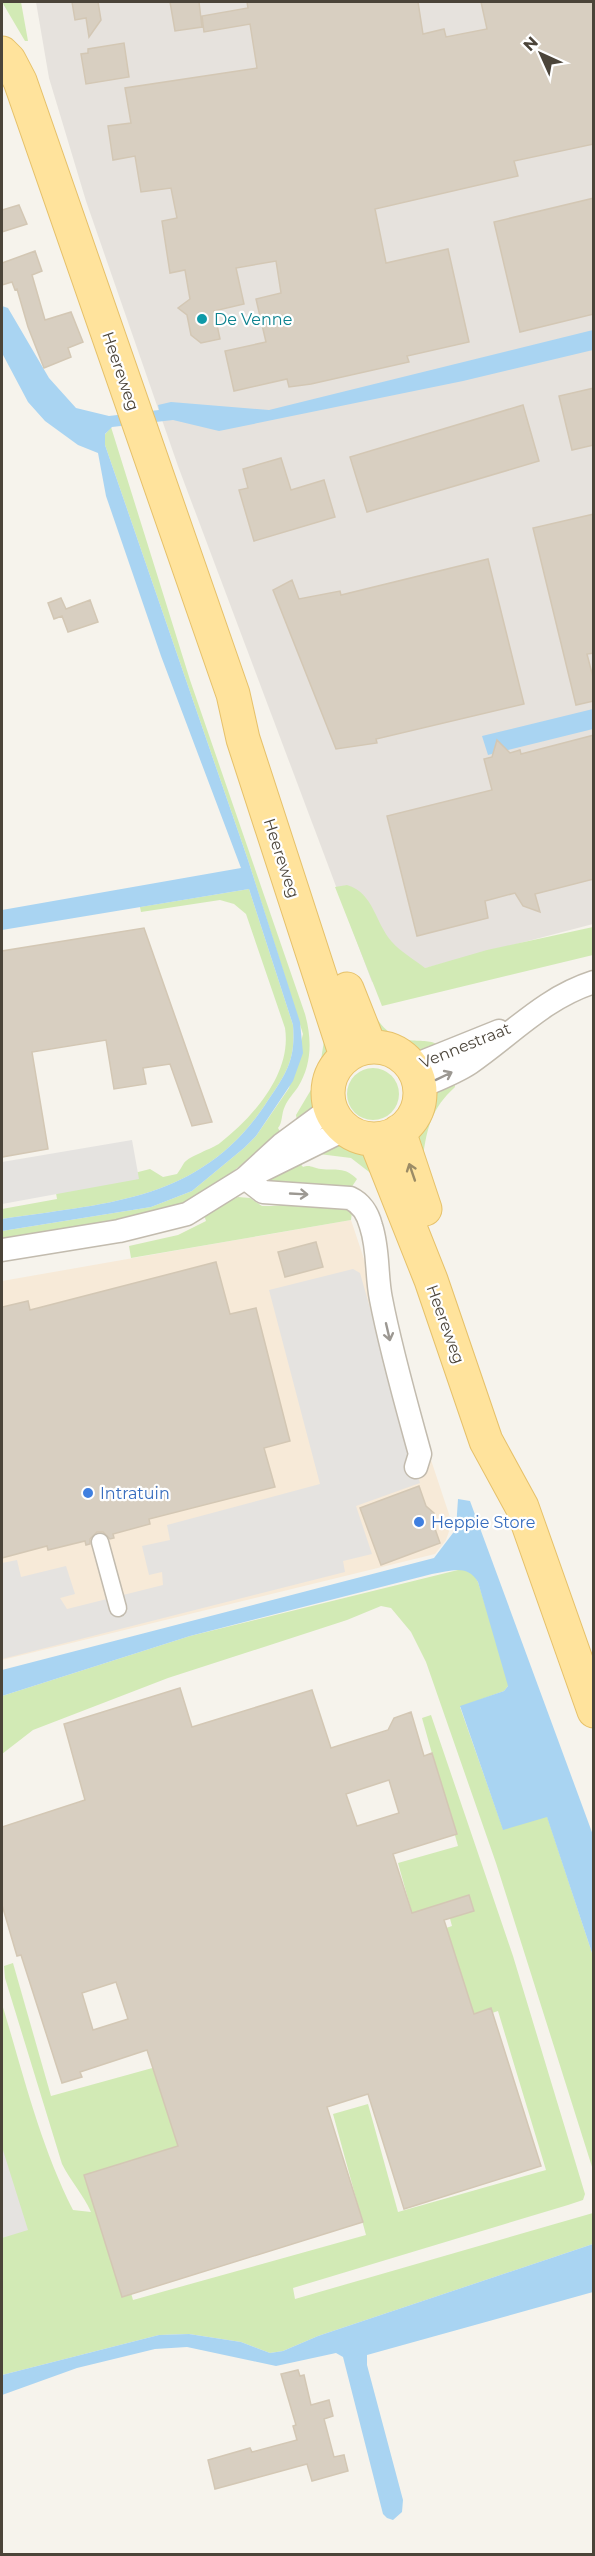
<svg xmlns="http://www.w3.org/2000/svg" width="595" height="2556" viewBox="0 0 595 2556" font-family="Montserrat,sans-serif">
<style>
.commercial{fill:#f7ead8}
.industrial{fill:#e6e2dd}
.green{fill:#d2eab5}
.parking{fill:#e5e3e0}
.water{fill:#a9d4f2}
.building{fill:#d8cfc1;stroke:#d3c7b4;stroke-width:1.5;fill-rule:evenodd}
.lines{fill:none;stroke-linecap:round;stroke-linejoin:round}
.pedestrian-casing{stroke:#c2bbae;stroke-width:19}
.minor-casing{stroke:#c2bbae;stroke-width:25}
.primary-casing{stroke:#e6c16a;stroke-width:35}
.pedestrian{stroke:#fff;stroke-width:16}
.minor{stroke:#fff;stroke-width:22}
.primary{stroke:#ffe39c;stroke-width:33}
.oneway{stroke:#9c9892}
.oneway2{stroke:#9c8c66}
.culture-dot{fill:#0f9aa8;stroke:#fff;stroke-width:2}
.shop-dot{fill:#3f7fe0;stroke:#fff;stroke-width:2}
.labels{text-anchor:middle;stroke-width:4.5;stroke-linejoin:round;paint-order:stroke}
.culture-label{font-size:16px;fill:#0d838f;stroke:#fff;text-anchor:start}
.street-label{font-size:16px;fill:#4b4439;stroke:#fff}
.shop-label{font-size:16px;fill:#366cbe;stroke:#fff;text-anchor:start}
</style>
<rect width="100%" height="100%" fill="#f6f3ec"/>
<path class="commercial" d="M351,1220L452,1523L446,1540L435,1554L2,1660V1281Z"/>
<path class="industrial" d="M36,2H593V924L372,982L178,466L86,201L49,78Z"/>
<path class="green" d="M2,2H21L28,41H25Z
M111,427L190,680L305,1014C312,1039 312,1064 298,1087C294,1093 288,1099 285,1106C281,1114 283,1122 278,1128L281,1133L216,1185L186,1204L153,1214L2,1240V1231L151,1207L192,1191L244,1148L256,1136L289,1088L303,1034L248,860L105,445L103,437Z
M347,885C374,893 375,923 392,942C401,952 415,960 425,968L487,950L593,927V955L382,1006L335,887Z
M249,889L293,1025C296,1062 285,1075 265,1105C200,1202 107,1203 2,1219V1209L57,1199L56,1193L150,1169L163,1177L177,1174C180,1170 182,1166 184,1163C189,1156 212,1149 220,1143C254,1116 292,1073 285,1028L246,914L234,904L220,900L141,912L140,907Z
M374,1014C397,1054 425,1033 439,1046C412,1054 402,1047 378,1036Z
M324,1041L334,1048L316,1105L297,1121L296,1115L318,1078Z
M347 1094a26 26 0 1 1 52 0a26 26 0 1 1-52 0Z
M454,1080L455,1087C432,1108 427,1127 423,1157L415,1132C425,1104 425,1093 454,1080Z
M340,1143L353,1145L370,1154L373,1175L351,1158L319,1154Z
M299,1162L303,1167C310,1164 313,1168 321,1169C336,1171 344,1166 357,1179L351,1188L266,1181Z
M238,1197L250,1198L262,1206C291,1207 326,1193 352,1212L351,1220L131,1258L129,1246L178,1235L206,1221L204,1215Z
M462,1569L473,1573L478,1582L508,1678V1686L504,1691L460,1707L503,1829L547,1816L593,1956V2170L496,1863L426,1662L411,1632L391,1608L381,1606L347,1620L168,1678L33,1730L2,1754V1696L190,1636Z
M431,1715L513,1956L585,2194L583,2200L568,2205L293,2288L295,2299L593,2213V2244L318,2336L283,2351L270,2353L241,2342L189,2334L159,2335L2,2375V2004C23,2073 40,2145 73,2210L91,2212C83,2194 71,2182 62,2164L5,1978L4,1966L13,1963L51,2096L156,2067L180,2153L98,2176L133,2300L366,2235L333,2114L368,2104L398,2212L546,2170L498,2011L466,2022L440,1930L452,1926L446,1904L412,1913L398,1863L458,1846L422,1718Z"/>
<path class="parking" d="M132,1140L139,1179L2,1204V1162Z
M353,1269L360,1273L420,1483L356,1506L372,1554L343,1561L345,1572L2,1659V1563L17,1560L21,1577L66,1566L75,1594L60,1598L67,1609L163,1585L162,1572L149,1575L142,1546L170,1540L167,1525L320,1484L269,1290Z
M2,2147L28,2230L2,2238Z"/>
<path class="water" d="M2,306L8,308L49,378L76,408L109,416L159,410L158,405L171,402L269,410L593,330V350L463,381L219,431L173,420L112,427L105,434V445L248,860L300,1022L303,1053L293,1081L256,1136L244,1148L192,1191L151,1207L2,1231V1219C107,1203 200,1202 265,1105C285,1075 296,1062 293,1025L249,889L2,930V910L241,868L161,656L106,496L98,453L78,445L45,421L28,402L2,353Z
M593,709V729L488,755L482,736Z
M458,1499L470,1501L593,1835V1956L547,1817L503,1830L460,1706L504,1691L508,1686L478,1582C467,1564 451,1571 432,1574L190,1636L2,1696V1670L434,1558L456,1529Z
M593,2244V2292L367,2355V2365L403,2500L402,2512L393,2520L387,2518L383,2514L343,2357L336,2353L276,2366L187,2347L155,2349L77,2368L2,2395V2375L159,2335L189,2334L241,2342L270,2353L283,2351L318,2336Z"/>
<path class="building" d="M72,2H98L101,20L89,37L86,18L75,20Z
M170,2H199L202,27L175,31Z
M247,2H418L423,34L444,29L446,37L487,29L481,2H594V144L514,161L518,176L375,209L386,263L448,249L469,342L407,356L409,362L311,384L289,387L287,379L234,391L225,351L266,342L256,299L281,293L276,261L236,268L244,304L214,311L220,339L201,343L191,335L187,315L178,308L190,299L185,270L170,273L162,221L177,218L171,188L141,192L135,156L113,160L108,126L131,123L125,88L257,68L250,24L204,32L202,16L248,8Z
M124,43L129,77L86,84L81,54L88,53V49Z
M594,198V314L520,332L494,222Z
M19,205L27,224L2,232V210Z
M35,251L42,271L32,275L45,320L71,312L83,342L68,348L71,357L44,368L28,327L17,289L15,290L12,282L2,285V263Z
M594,388V445L572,450L559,396Z
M523,405L539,461L367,512L350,457Z
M281,458L291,490L324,480L335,517L254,541L239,490L248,488L243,469Z
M594,514V653L587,654L594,681V701L576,705L533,528Z
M488,559L524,704L376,739L377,743L336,749L273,590L292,580L299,599L340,591L341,595Z
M61,598L66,609L90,600L98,622L68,632L62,616L54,619L48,603Z
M594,735V879L535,894L540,912L523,906L515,893L485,901L488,918L417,936L387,816L492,790L484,759L492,757L497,740L510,753L520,750L521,754Z
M144,928L212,1122L192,1126L170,1064L143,1068L146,1084L114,1089L106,1040L32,1052L48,1149L2,1157V951Z
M316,1242L323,1267L285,1277L278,1252Z
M216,1262L230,1314L256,1308L290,1441L264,1448L275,1487L149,1519L150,1524L113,1534L114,1538L110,1539L103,1532H97L90,1539V1544L86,1545L85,1541L48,1550L47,1546L2,1558V1307L28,1301L30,1310Z
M419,1486L426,1506L434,1513L433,1523L440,1543L381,1565L360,1508Z
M180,1688L192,1727L312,1690L331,1748L388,1730L394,1718L411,1712L424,1756L432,1753L457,1834L393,1854L412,1913L469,1895L474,1911L444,1920L474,2014L491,2008L541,2166L404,2209L368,2094L327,2107L363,2222L122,2297L84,2175L178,2146L147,2050L80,2072L82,2077L62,2083L21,1955L17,1956L2,1905V1827L85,1800L64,1724ZM389,1780L399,1813L357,1826L346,1794ZM116,1982L128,2019L93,2030L82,1993Z
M298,2370L300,2376L304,2375L311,2405L329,2400L333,2416L324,2419L334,2457L344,2455L348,2471L312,2481L307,2464L215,2489L208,2460L250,2448L252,2452L297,2440L293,2426L296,2425L281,2374Z"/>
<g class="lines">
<defs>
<path id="pedestrian" d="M100,1542L118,1608"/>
<path id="minor" d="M412,1066L499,1031
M420,1087C436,1080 455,1073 470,1063C512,1034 544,998 594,982
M263,1170L346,1129
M245,1178L263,1192L350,1198C361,1203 368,1214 371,1226C379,1250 376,1275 381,1299C391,1351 406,1403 420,1454L416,1467
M2,1250L119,1231L187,1214L245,1178L282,1144L331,1108"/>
<path id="primary" d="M2,53L9,60L20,81L233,694L243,739L346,1056
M347,989L370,1047
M328 1093a46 46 0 1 1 92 0a46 46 0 1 1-92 0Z
M399,1131L425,1209
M375,1139L431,1280L486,1441L522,1507L594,1711"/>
</defs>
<use href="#pedestrian" class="pedestrian-casing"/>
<use href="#minor" class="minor-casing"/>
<use href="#primary" class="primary-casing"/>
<use href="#pedestrian" class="pedestrian"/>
<use href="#minor" class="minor"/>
<use href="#primary" class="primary"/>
</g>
<defs><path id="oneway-shaft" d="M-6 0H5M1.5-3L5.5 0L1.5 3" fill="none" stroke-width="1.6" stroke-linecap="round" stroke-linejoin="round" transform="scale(1.5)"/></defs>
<g class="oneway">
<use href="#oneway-shaft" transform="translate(444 1076) rotate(-26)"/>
<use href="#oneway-shaft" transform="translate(299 1194) rotate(3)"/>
<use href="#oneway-shaft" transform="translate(388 1332) rotate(77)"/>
</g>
<use class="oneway2" href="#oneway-shaft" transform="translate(412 1172) rotate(-109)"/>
<circle class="culture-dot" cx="202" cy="319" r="6"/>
<g class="shop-dot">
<circle cx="88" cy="1493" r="6"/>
<circle cx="419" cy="1522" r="6"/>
</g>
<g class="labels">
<g class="culture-label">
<text x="214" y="325">De Venne</text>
</g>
<g class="street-label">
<text transform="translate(121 371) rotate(71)" y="6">Heereweg</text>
<text transform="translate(282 858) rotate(72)" y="6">Heereweg</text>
<text transform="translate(465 1045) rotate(-22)" y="6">Vennestraat</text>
<text transform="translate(446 1324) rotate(70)" y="6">Heereweg</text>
</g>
<g class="shop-label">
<text x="100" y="1499">Intratuin</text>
<text x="431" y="1528">Heppie Store</text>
</g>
</g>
<rect width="595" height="2556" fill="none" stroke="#4b4439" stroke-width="6"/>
<g transform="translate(541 54) rotate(315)" stroke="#ffffff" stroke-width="4.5" paint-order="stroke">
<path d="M0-4.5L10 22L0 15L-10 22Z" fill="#4b4439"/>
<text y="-9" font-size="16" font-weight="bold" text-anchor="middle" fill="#4b4439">N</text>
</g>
</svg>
